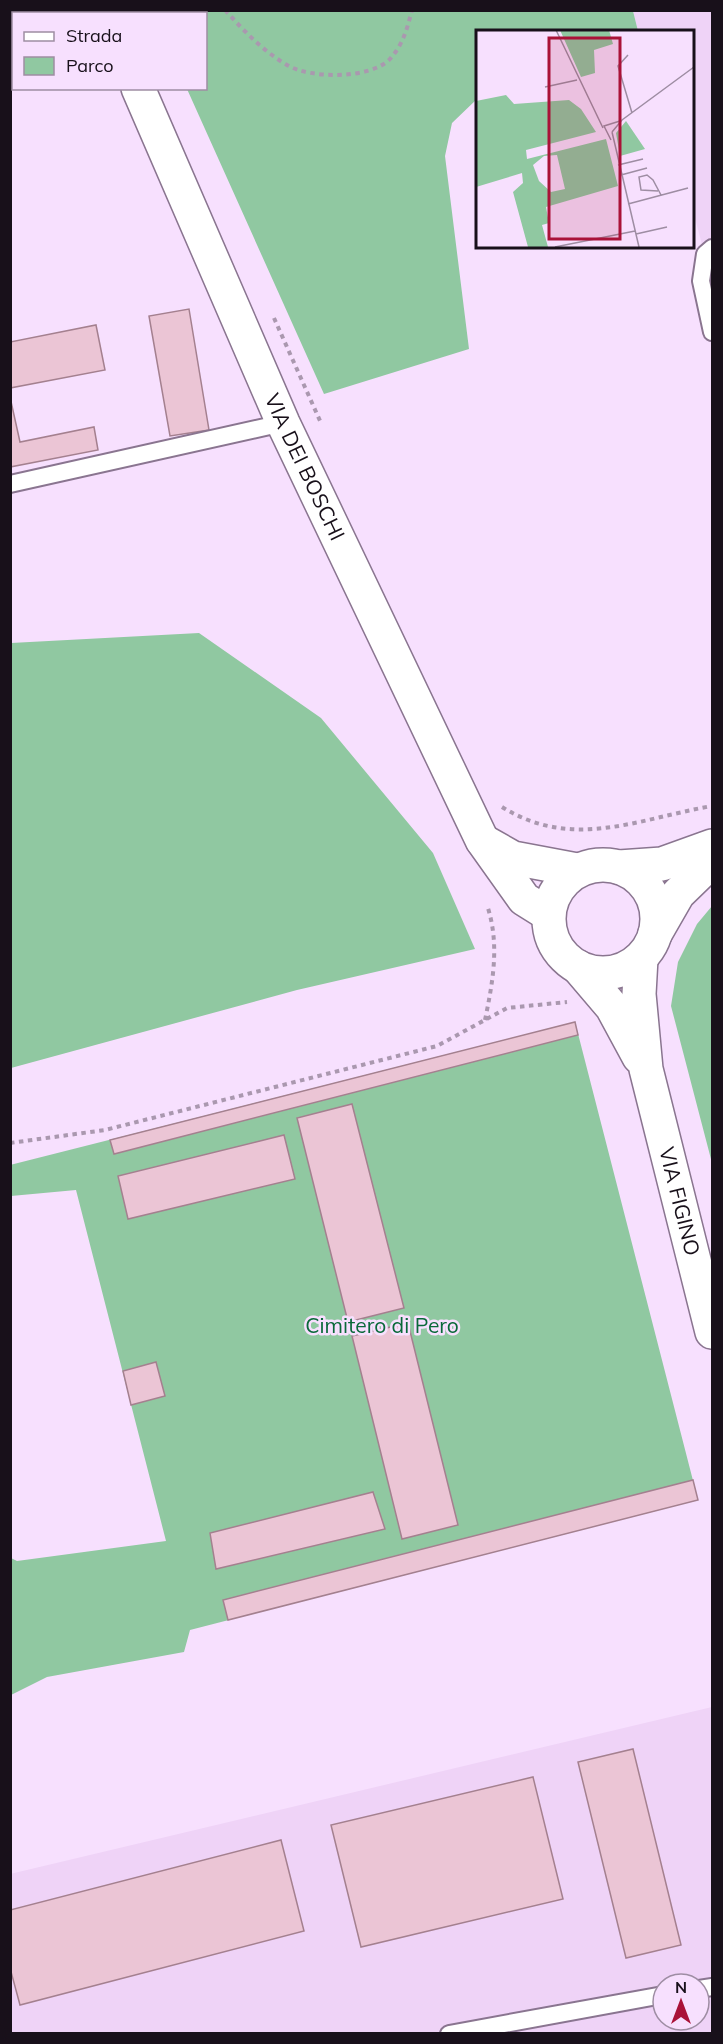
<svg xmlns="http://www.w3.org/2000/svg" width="723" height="2044" viewBox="0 0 723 2044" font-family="Mulish,sans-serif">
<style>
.built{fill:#efd3f7;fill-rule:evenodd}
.green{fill:#90c8a1}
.building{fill:#ebc5d5;stroke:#a4808f;stroke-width:1.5}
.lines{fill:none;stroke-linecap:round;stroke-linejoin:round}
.lane-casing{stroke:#8a7590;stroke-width:20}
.street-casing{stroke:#8a7590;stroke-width:36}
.path{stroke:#aa98af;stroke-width:4;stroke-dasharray:4.5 4.5;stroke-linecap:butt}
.lane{stroke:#fff;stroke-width:16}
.street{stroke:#fff;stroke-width:33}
.labels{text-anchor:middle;stroke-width:5;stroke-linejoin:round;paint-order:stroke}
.street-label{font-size:21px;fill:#18101a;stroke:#f7e0fe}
.park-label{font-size:21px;fill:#096939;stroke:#f7e0fe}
.inset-road{fill:none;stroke:#9e8da3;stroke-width:1.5}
.view{fill:#a91238;fill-opacity:0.15;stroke:#a91238;stroke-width:3}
.inset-edge{fill:none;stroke:#18101a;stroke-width:3}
</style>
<rect width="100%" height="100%" fill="#f7e0fe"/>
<path class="built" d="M633,11H712V282L692,207V32L638,31Z
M712,1707V2033H11L10,1874ZM663,1984H699V2020H663Z"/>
<path class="green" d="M633,11L638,31L477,32V99L452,123L445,156L469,349L324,394L187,89L206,88V14L153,13L152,11Z
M199,633L321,718L433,853L475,949L297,990L11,1068V643Z
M712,906V1163L671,1006L678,962L697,924Z
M575,1022L698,1500L190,1630L184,1652L47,1677L11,1695V1558L17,1561L166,1541L76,1190L11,1196L10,1165Z"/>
<path class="building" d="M189,309L209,430L170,436L149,316Z
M96,325L105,370L10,388V342Z
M10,397L20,442L94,427L98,450L10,467Z
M575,1022L578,1035L114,1154L110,1140Z
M352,1104L404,1308L348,1322L297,1118Z
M284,1135L295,1179L128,1219L118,1176Z
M408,1323L458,1525L402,1539L352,1336Z
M156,1362L165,1396L131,1405L123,1371Z
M693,1480L698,1500L228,1620L223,1600Z
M373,1492L385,1529L216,1569L210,1533Z
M633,1749L681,1945L626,1958L578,1762Z
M533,1777L563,1899L361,1947L331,1825Z
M281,1840L304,1931L20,2005L10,1968V1910Z"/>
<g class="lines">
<defs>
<path id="lane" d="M712,248L705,254L701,281L712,332
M10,484L283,423
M699,1989L712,1987
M449,2034L663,1995"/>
<g id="street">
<path d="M104,10L106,14"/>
<path id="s1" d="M138,88L283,423L482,840L524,899L548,914"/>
<path d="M483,841L513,858L577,870"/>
<circle cx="603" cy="919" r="54"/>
<path d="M619,867L662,864L712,846"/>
<path d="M655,934L678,894L712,861"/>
<path id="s2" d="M641,958L639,994L646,1069L712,1332"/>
<path d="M578,967L612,1007L639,1057"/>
</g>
</defs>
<use href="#lane" class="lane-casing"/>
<use href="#street" class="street-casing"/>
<path class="path" d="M225,10C244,31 263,51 287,65C310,79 369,79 389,60C403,45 407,29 412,10
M274,318L321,423
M502,807C573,851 637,819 712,806
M485,1020C493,981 500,944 487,905
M10,1143L105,1130L437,1046L507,1008L567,1002"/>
<use href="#lane" class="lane"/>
<use href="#street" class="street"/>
</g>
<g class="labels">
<g class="street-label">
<text dy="7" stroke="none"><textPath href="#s1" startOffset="414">VIA DEI BOSCHI</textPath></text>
<text dy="7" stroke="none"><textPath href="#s2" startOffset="248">VIA FIGINO</textPath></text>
</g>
<g class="park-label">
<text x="382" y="1333">Cimitero di Pero</text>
</g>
</g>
<g transform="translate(476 30)">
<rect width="218" height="218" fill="#f7e0fe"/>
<path d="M84,0H133L137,14L118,20L119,43L105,47ZM30,65L38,74L93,70L105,79L120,102L50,120L51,129L130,109L142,156L70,177L73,193L66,195L72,217H52L37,162L47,153L46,143L0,157V71ZM81,125L89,159L75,162L63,151L57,135L68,126ZM150,91L169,119L144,126L140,103Z" fill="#90c8a1" fill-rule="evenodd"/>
<path class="inset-road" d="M80,0L127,98M152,25L142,36L156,83M69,57L101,50M136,102L163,217M136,102L146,90L218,37M135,110L128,96L144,91M142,135L167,129M145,145L171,138M182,161L165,160L163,147L171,145L177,150L185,165M152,174L212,158M160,204L191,197M79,217L159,201"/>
<path class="view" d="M73,8H144V209H73Z"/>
<rect width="218" height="218" class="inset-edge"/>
</g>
<rect width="723" height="2044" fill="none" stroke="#18101a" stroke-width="24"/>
<rect x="12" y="12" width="195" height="78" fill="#f7e0fe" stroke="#9e8da3" stroke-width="1.5"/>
<rect x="24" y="32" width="30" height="9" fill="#ffffff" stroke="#9e8da3" stroke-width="1.5"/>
<text x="66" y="42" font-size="18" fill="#18101a">Strada</text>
<rect x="24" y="57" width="30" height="18" fill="#90c8a1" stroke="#9e8da3" stroke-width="1.5"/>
<text x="66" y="72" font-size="18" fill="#18101a">Parco</text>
<g transform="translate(681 2002)"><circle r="28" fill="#f7e0fe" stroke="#9e8da3" stroke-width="1.5"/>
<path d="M0-4.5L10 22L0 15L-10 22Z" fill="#a91238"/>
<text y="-9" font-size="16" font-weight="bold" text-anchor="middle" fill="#18101a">N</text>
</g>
</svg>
